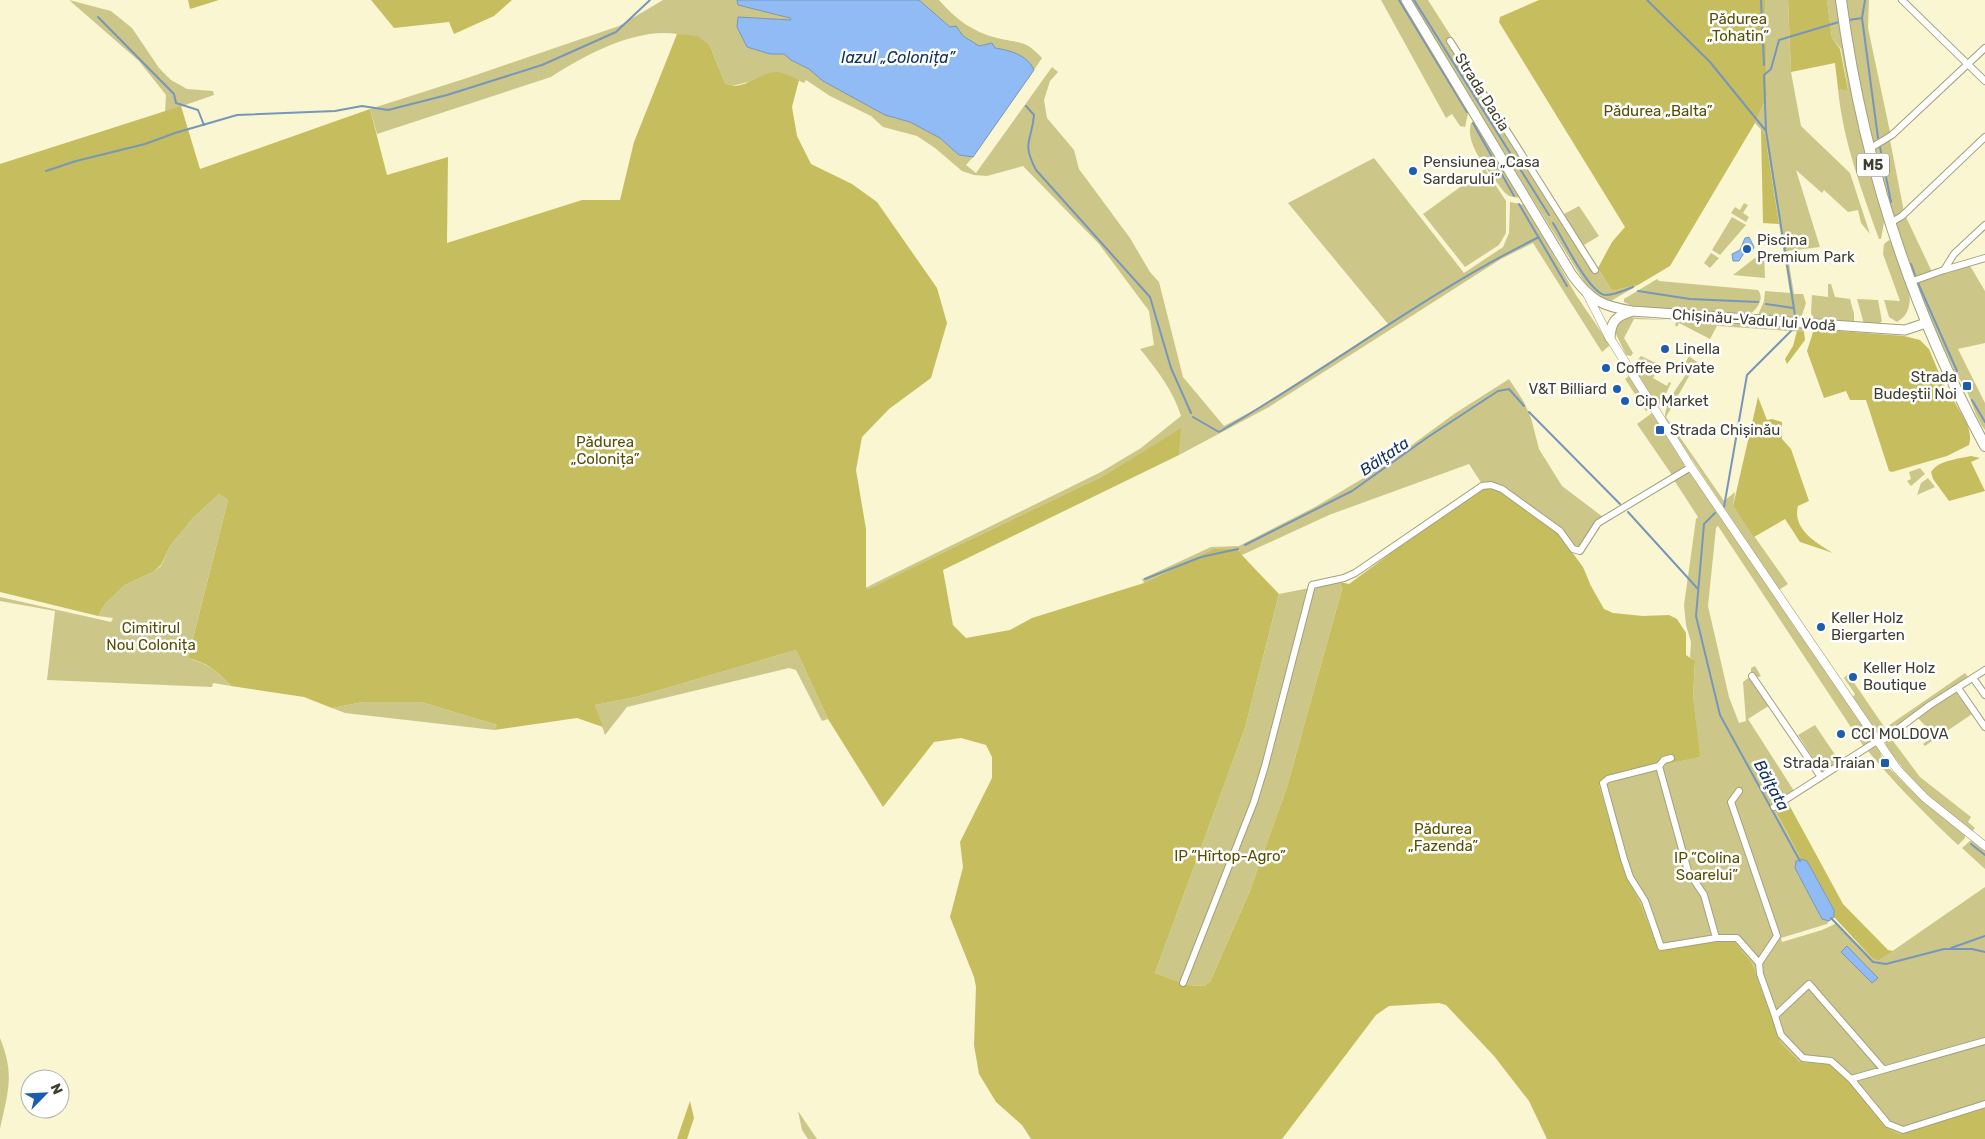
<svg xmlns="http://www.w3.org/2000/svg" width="1985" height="1139" viewBox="0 0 1985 1139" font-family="Rubik,sans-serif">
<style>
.green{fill:#ccc789}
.forest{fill:#c6bd5f}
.water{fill:#91bbf4;stroke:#7896b9}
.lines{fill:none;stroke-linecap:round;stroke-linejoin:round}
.stream{stroke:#7896b9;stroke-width:2}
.minor-casing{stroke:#a2a07d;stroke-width:8}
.tertiary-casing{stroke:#a2a07d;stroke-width:9}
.secondary-casing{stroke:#a2a07d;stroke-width:11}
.trunk-casing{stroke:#a2a07d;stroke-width:12}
.minor{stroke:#fff;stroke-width:6}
.tertiary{stroke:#fff;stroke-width:8}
.secondary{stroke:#fff;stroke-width:9}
.trunk{stroke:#fff;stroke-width:10}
.poi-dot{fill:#1d5dae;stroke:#fff;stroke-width:2}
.labels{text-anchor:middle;stroke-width:5;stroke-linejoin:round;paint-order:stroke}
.shield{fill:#fff;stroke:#79786d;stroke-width:1}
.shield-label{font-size:14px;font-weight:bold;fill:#3f3e2f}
.park-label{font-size:15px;fill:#564f01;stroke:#fff}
.street-label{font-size:15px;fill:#3f3e2f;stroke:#fff}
.poi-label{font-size:15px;fill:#3f3e2f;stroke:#fff;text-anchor:start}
.water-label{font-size:16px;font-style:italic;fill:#123461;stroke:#fff}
</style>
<rect width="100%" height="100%" fill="#f9f6d1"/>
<path class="green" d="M69,0L111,11L132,28L159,68L171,80L187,89L213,91L214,95L165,112L166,95L139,61Z
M663,0H838L920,109L973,157L966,165L976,173L1052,67L1058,72L1050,81L1044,100L1047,118L1074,150L1079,169L1130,238L1150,272L1159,282L1183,377L1224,426L1258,408L1388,324L1288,203L1374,158L1464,273L1503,247L1509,233L1510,202L1525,205L1576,295L1610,345L1602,352L1533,243L1501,259L1269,407L1179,455L1180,429L1103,476L942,553L868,591L866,588L871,585L1101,472L1141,448L1181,416C1173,390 1157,370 1140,349L1154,345L1149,311L1099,244L1023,166L987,176L974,175L962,171L935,148L917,136L883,127L871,116L830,96L806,80L804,83L784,74L731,86L725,83L710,46C700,42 688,36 677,34C637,27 584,55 551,77L377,134L370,109L470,77L619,26Z
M898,0H939C955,19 973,32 997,38C1021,44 1024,39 1042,58L1034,70L1014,58L975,56Z
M1381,0H1403L1469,109L1465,127L1460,126L1452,114L1446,118Z
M1409,0H1428L1564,214L1579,206L1599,236L1584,245L1612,291L1638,285L1611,301L1596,295L1588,288Z
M1765,0H1788L1791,72L1801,126L1850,173L1870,234L1861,223L1858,210L1848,212L1824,190L1822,193L1796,170L1820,247L1787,251L1794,294H1803L1806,303L1801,318L1758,315L1764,301L1765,291L1790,293L1765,134L1755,123L1767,96Z
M1827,0H1838L1885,217L1881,239H1879C1862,191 1843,141 1838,89H1848L1841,49L1832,38Z
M1844,0H1869L1868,28L1890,132L1871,143L1860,96Z
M1476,120L1520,198L1509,196L1504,192C1492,174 1464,146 1471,123Z
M1890,140L1904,212L1892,220L1872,150Z
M1485,169L1506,201V233L1499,245L1465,267L1423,214Z
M1744,203L1748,205L1743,213L1749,217L1746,222L1731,213L1735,207L1740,210Z
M1732,217L1746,225L1720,255L1712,250Z
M1906,217L1932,272L1912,279L1893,225Z
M1889,240L1892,242C1899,263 1925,307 1897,322L1889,317L1884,300L1900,301L1883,254L1884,244Z
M1764,251L1765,278L1733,275Z
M1711,253L1719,258L1710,268L1704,263Z
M1969,264L1985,291V343L1958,349L1985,403V430C1972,413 1971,391 1957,376L1913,284Z
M1657,279L1659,281L1758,290C1765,299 1757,309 1749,315L1632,306L1624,302V299Z
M1828,284H1831L1835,297L1850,299L1854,314V322L1814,319L1811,313L1812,295L1828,297Z
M1857,299L1878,300L1882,321L1879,324H1864Z
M1629,317L1668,320L1634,319L1624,338L1633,353L1631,356L1626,355L1615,332L1617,321Z
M1677,320L1803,328L1804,332L1717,326L1710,339L1679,323L1677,327L1675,325Z
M1641,356L1660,365L1653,378L1667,386L1669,382L1671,383L1661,404L1655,403L1634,368V364Z
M1689,356L1697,362L1666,417L1724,501L1735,492L1733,506L1788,584L1779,590L1665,419C1665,399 1680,386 1689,369L1684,365Z
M1629,376L1650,409L1646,411L1625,379Z
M1509,379L1524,402L1531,418L1539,449L1562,486L1603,517L1580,548L1573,547L1561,530L1482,484L1469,464L1329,515L1242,555L1213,549L1144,583L1142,579L1211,547L1239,546L1315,507L1382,467L1454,414Z
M1652,413L1684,464V468L1672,475L1637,424Z
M1920,468L1925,474L1911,486L1907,481L1911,479L1909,472Z
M1687,473H1692L1873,741L1864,747L1718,526L1716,528L1708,606L1729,697L1739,723L1746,721L1743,682L1751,676V668L1755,666L1761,676L1756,678L1770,705L1748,719L1794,791L1772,805L1801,859L1796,861L1795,868L1822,919L1829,921L1827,924L1781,938L1782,942L1822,930L1837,923L1872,958L1878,961L1985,887V1108L1899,1134L1887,1128L1854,1087L1830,1064L1800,1062L1781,1043L1752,963L1735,942L1722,940L1659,951L1641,904L1626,876L1599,785L1607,777L1699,757L1693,695L1695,662L1690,657L1691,642L1686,625L1684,605L1696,519L1698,517L1674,480Z
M1928,478L1935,487L1917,495L1921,483Z
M219,494L228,500L188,658C210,665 215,669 231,686L213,683L212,687L47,680L55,611L0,601V597L111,622L113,618L98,616L105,604L125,585L153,572L161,566L170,546L193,518Z
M1340,582L1342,589L1287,787L1249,893L1210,982L1204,986L1188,985L1155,973L1245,728L1279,594Z
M796,650L828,719L822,721L796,670L789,668L627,707L605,735L595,705L636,697Z
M1965,673L1969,678L1883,737L1877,736L1852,698L1855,694L1844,678L1848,674L1885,728Z
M1955,691L1972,714L1925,746L1923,744L1932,737V733L1917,717Z
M363,702H421L497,725L494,730L345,713L332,708Z
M1815,725L1840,762L1822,772L1798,735Z
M1890,737L1920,777L1971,817L1968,822L1975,828L1972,832C1938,805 1911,782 1886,746V740Z
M1873,746L1878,747L1883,760L1881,761L1887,769L1889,768L1919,798L1965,835V838L1958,845C1926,815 1896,785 1868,751Z
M1970,841H1975L1985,849V869L1962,848Z
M0,1038C15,1075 8,1091 0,1129Z
M798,1111L817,1139H808L802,1130Z"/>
<path class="forest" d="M188,0H219L190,9Z
M371,0H512L494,16L454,34L449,22L394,28Z
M1539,0H1765L1767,96L1755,123L1670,266L1638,285L1612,291L1598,268L1612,242L1625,227L1499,22L1500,17Z
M1788,0H1827L1832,38L1840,49L1848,90L1838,89L1835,63L1791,72Z
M677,34L698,36L710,46L725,83C742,93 759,72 777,72C785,73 793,77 799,80L792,107L797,136L811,164L852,184L877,202L937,288L947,323L931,378L889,409L862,437L856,470L866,529V587L868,590L942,553L1103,476L1181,428L1179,455L943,570L953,625L966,638L1010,630L1032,618L1144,583L1213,549H1236L1279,594L1245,728L1155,973L1188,985L1204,986L1210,982L1249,893L1287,787L1342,589L1340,582L1349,584L1456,505L1481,489L1491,487L1501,491L1531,514L1555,529L1583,567L1591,586L1604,609L1613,613L1643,616L1669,615L1677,619L1686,633V655L1695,661L1693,695L1700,757L1607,777L1599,785L1626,876L1641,904L1659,951L1722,940L1735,942L1752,963L1781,1043L1800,1062L1829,1064L1854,1087L1887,1128L1899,1134L1985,1108V1139H1547L1529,1101L1494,1056L1446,1005L1439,1003L1389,1006L1376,1015L1282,1139H1031L1022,1125L996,1102L979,1074L974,1045L976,987L974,977L950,917L963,867L960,842L992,778V757L986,745L961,738L934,742L883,807L828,719L796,650L636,697L595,705L603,727L577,718L494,730L497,725L421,702H363L332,708L304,697L231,686C217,671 208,663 188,658L228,500L219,494L193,518L170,546L161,565L153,572L125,585L105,604L98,616L0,592V164L181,106L200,169L370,109L387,175L448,157L447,243L582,200H620L634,142Z
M1761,129L1765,134L1779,224L1763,223Z
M1814,329L1904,336L1920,340L1929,349L1951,402L1954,401C1961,414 1974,429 1969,445L1947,456L1892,472L1889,471L1866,400H1850L1846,391L1824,398L1807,351Z
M1797,331L1804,332L1805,340L1787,364L1785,359L1793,346Z
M1758,397L1767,420L1772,419L1782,422V439L1791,449L1809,501L1798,506C1792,529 1816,543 1833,553L1800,542L1785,519L1754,537L1733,506Z
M1971,456L1980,458L1971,462L1985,491L1949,501L1933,479L1931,472C1939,460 1958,459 1971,456Z
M1787,801L1843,904L1888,950L1893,951L1878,961L1872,958L1834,917V910L1807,861L1801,859L1775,810Z
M690,1101L694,1118L687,1139H677Z"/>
<path class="water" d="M737,0H919L950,27L956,26L963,36L979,46L992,43L995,48C1009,50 1028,55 1034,70L973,157L959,155L940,138L910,122L885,115L823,81L809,69L791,60L784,54H770L747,47L737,27L738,17L791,20L790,18L738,5Z
M1749,237L1754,247L1752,251L1744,253L1739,261H1733L1732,254L1740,250L1745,238Z
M1801,859L1807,861L1834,910V917L1829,921L1822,919L1795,868L1796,861Z
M1847,946L1878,978L1872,983L1841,952Z"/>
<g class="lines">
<path class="stream" d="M1399,0L1467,112
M1414,0L1549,215
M1647,0L1710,62L1766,131
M1761,0L1764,65
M1865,0L1862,18L1878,138
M98,17L174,94L176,103L198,110L204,125
M1849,20L1862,18
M1026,106L1034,115C1032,142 1021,141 1036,170L1150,297L1171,368L1191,413
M1473,123L1514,196
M1880,147L1891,202
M46,171L76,161L145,144L175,133L237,115L335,111L362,106L388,110L447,95L542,65L616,32L650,0
M1519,204L1567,286
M1553,223C1562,237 1590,295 1606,295C1614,295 1625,290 1633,287
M1911,264L1915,275
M1918,283L1957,371
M1638,291L1690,299L1758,302
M1766,304L1793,308
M1795,315L1766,131L1764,75L1771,69L1779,40L1839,22
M1972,400L1985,422
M1529,412L1620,504
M1193,417L1219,432C1327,370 1427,292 1539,237
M1724,507L1747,375L1792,330
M1628,512L1698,589
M1715,513L1704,524L1696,616L1720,715L1800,861
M1245,545L1352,491L1428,437L1498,391L1509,389L1524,406
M1145,579L1201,557L1238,549
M1971,844L1985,855
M1831,918L1873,962L1886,964L1944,949H1972L1985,952
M1951,948L1985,936"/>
<defs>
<path id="minor" d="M1902,0L1985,81
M1450,41L1595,270
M1869,149L1892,135L1985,48
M1890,223L1902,216L1985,137
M1944,270L1985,258
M1910,282L1944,270L1954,254L1985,225
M1752,676L1821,777
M1973,678L1985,695
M1958,688L1985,727
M1879,743L1930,705L1985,670
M1671,758L1664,760L1659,766L1688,871L1704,895L1716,938H1737L1759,963L1760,974L1775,1016L1809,984L1883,1069
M1659,766L1608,779L1603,783L1624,859L1630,877L1645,901L1661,947L1716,938
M1739,791L1731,802L1777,936L1759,963
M1774,807L1877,741
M1183,983L1254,802L1265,766L1312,585L1344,578L1355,573L1482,486L1491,485L1502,489L1560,531L1573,549L1580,551L1598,523L1691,467
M1775,1016L1781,1035L1803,1058L1831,1061L1851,1079L1985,1041
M1851,1079L1888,1124L1903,1130L1985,1104"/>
<path id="tertiary" d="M1586,292L1608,335L1691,467L1897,769L1925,798L1985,846"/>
<path id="secondary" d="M1406,0L1572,275C1591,301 1602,306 1632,311L1889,329L1905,330L1926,323
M1610,338C1611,323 1614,317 1630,312"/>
<path id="trunk" d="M1841,0C1862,157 1910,307 1985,446"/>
</defs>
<use href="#minor" class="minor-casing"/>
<use href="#tertiary" class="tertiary-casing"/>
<use href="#secondary" class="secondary-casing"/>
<use href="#trunk" class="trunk-casing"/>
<use href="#minor" class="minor"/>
<use href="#tertiary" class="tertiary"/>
<use href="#secondary" class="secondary"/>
<use href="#trunk" class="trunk"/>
</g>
<g class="poi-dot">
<circle cx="1413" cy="171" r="5"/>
<circle cx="1747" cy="249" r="5"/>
<circle cx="1665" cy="349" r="5"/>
<circle cx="1606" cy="368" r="5"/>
<rect x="1962" y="381" width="10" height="10" rx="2.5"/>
<circle cx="1617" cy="389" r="5"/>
<circle cx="1625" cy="401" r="5"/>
<rect x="1655" y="425" width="10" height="10" rx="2.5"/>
<circle cx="1821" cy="627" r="5"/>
<circle cx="1853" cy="677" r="5"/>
<circle cx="1841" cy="734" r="5"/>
<rect x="1880" y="758" width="10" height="10" rx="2.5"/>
</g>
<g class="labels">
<rect class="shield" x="1857" y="153.5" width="32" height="23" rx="4"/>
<g class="shield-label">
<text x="1873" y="170">M5</text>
</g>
<g class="park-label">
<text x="1738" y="24">Pădurea<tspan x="1738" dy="17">„Tohatin”</tspan></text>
<text x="1658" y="116">Pădurea „Balta”</text>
<text x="605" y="447">Pădurea<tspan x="605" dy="17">„Colonița”</tspan></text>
<text x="151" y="633">Cimitirul<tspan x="151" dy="17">Nou Colonița</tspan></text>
<text x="1443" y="834">Pădurea<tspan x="1443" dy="17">„Fazenda”</tspan></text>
<text x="1230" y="861">IP ”Hîrtop-Agro”</text>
<text x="1707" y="863">IP ”Colina<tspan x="1707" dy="17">Soarelui”</tspan></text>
</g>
<g class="street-label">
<text transform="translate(1482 92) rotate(58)" y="5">Strada Dacia</text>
<text transform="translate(1754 320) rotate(4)" y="5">Chișinău-Vadul lui Vodă</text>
</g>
<g class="poi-label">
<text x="1423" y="167">Pensiunea „Casa<tspan x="1423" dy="17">Sardarului”</tspan></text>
<text x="1757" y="245">Piscina<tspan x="1757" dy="17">Premium Park</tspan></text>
<text x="1675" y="354">Linella</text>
<text x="1616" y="373">Coffee Private</text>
<text x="1957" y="382" text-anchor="end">Strada<tspan x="1957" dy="17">Budeștii Noi</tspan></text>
<text x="1607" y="394" text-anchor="end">V&amp;T Billiard</text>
<text x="1635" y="406">Cip Market</text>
<text x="1670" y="435">Strada Chișinău</text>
<text x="1831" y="623">Keller Holz<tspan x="1831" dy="17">Biergarten</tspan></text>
<text x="1863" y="673">Keller Holz<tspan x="1863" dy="17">Boutique</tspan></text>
<text x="1851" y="739">CCI MOLDOVA</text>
<text x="1875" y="768" text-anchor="end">Strada Traian</text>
</g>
<g class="water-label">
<text x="898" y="63">Iazul „Colonița”</text>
<text transform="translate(1384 456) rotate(-34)" y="6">Bălţata</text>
<text transform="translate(1772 785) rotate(61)" y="6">Bălţata</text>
</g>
</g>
<g transform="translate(45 1094) rotate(66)"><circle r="24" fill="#ffffff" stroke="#b2b2ac"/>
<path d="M0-4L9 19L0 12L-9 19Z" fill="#1d5dae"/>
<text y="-8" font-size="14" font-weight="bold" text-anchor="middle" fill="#3f3e2f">N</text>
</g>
</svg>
